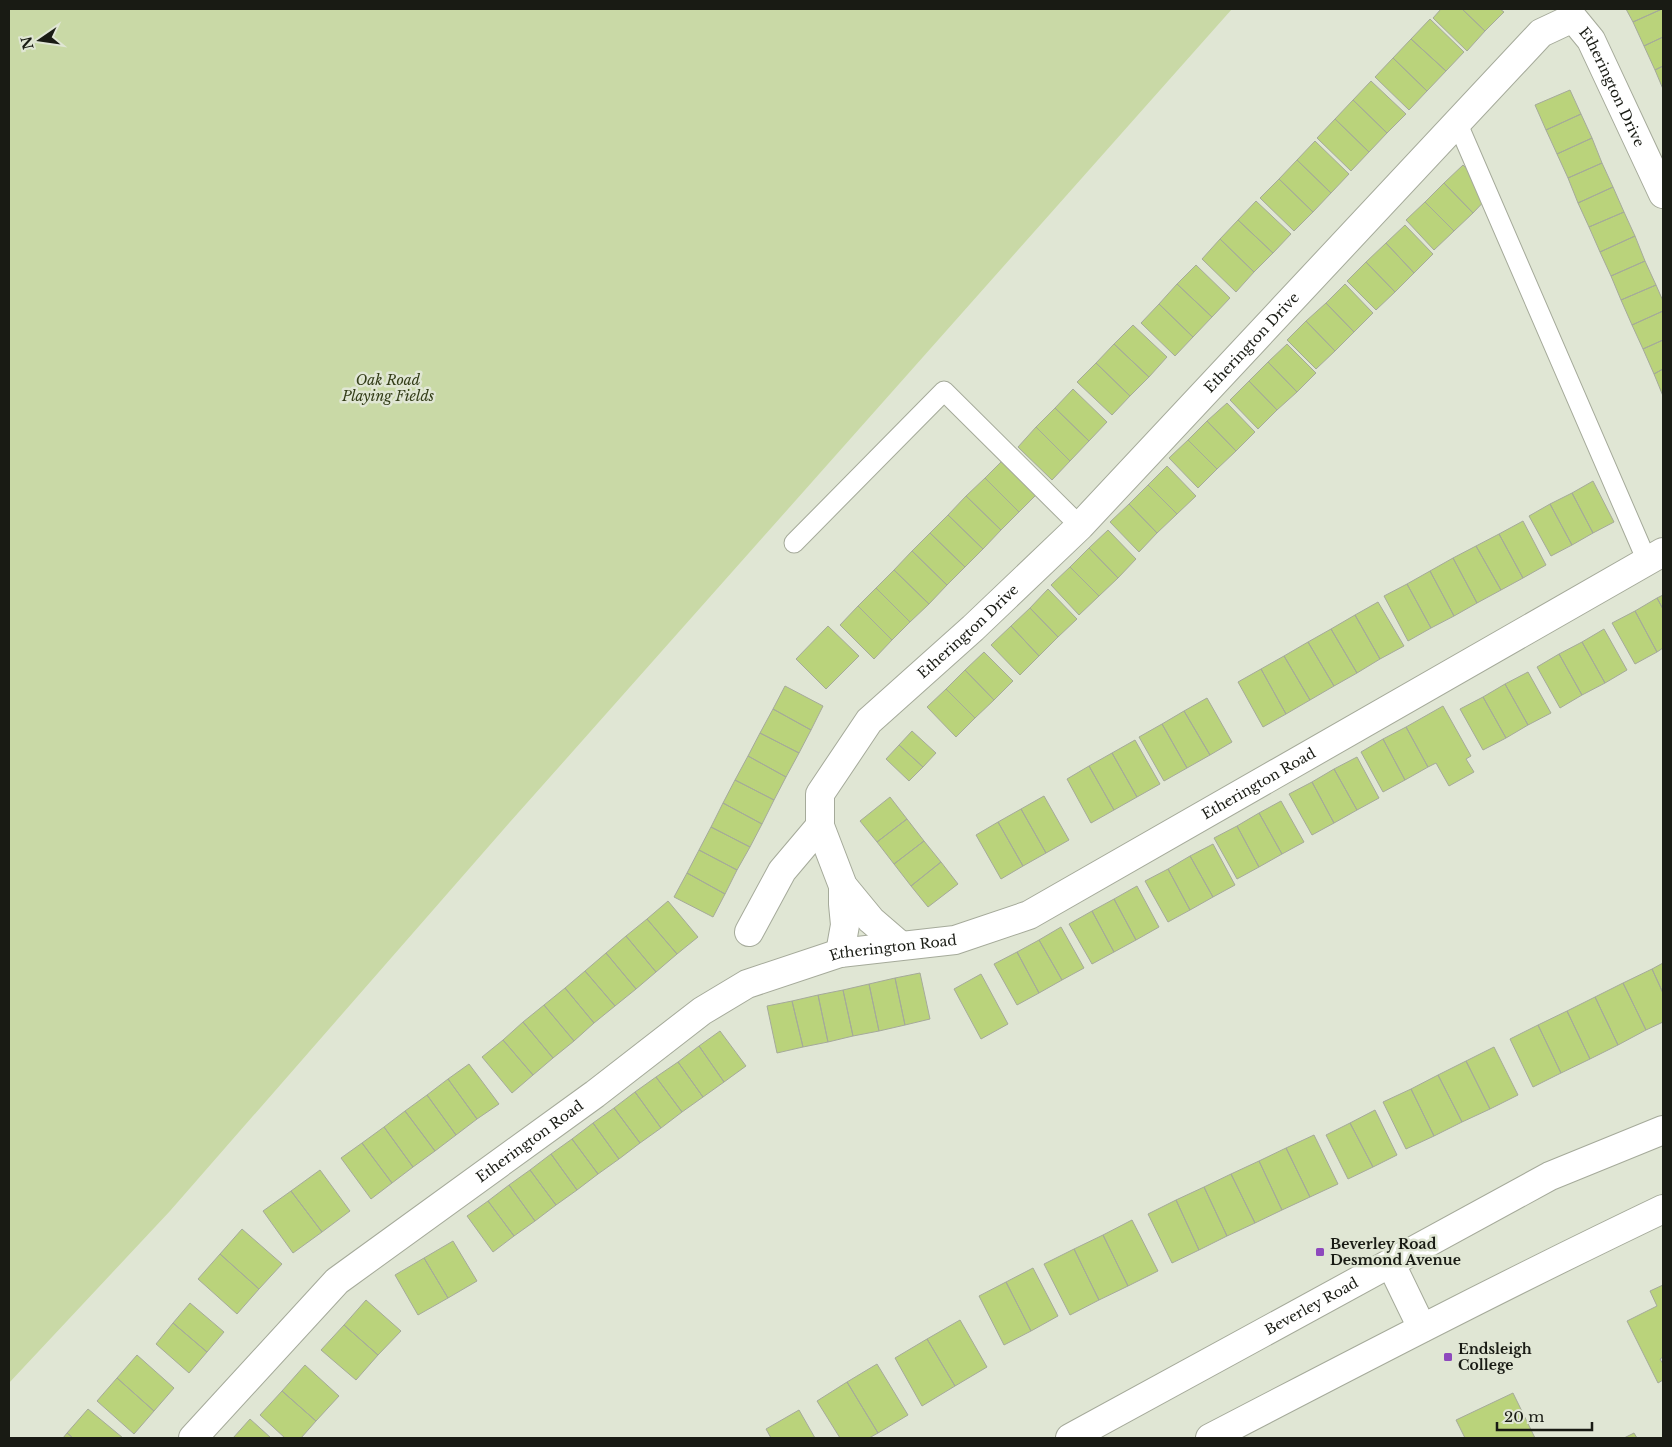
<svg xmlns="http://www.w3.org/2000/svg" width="1672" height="1447" viewBox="0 0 1672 1447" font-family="'Libre Baskerville',serif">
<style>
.green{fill:#c9d9a6}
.building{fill:#bad37b;stroke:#a5aa9a}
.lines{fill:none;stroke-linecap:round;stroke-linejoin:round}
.service-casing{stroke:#a5aa9a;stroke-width:21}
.minor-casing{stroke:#a5aa9a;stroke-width:30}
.primary-casing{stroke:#a5aa9a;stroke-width:30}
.service{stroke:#fff;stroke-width:19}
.minor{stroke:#fff;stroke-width:28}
.primary{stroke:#fff;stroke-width:28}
.poi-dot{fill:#8e49bd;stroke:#e0e6d4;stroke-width:2}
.labels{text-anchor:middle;stroke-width:5;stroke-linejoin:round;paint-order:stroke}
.street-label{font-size:14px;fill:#191b14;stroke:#e0e6d4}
.park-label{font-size:14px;font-style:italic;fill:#333d18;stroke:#e0e6d4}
.poi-label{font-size:14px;font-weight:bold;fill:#191b14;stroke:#e0e6d4;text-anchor:start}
</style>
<rect width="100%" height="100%" fill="#e0e6d4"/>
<path class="green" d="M9,9H1232L503,830L170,1211L9,1383Z"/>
<path class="building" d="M1441,9H1462L1485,31L1467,51L1433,18Z
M1462,9H1500L1504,12L1485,31Z
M1626,9H1662L1633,22Z
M1662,9H1663V37L1644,46L1633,22Z
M1430,19L1464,52L1446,71L1411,39Z
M1663,37V66L1655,70L1644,46Z
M1411,39L1446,71L1427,91L1393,58Z
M1393,58L1427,91L1409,110L1375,77Z
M1663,66V89L1655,70Z
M1371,81L1406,114L1387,133L1353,100Z
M1570,90L1581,114L1546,130L1535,105Z
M1353,100L1387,133L1369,152L1335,119Z
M1581,114L1592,138L1557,154L1546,130Z
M1335,119L1369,152L1351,171L1317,138Z
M1592,138L1602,163L1568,178L1557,154Z
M1315,141L1349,174L1331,193L1297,160Z
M1297,160L1331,193L1313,212L1279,179Z
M1602,163L1613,187L1578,203L1568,178Z
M1463,165L1491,194L1473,213L1444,183Z
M1279,179L1313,212L1294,231L1260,198Z
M1444,183L1473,213L1454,231L1425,202Z
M1613,187L1624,212L1589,227L1578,203Z
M1256,201L1291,234L1273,253L1238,220Z
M1425,202L1454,231L1434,250L1406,220Z
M1624,212L1635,236L1600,252L1589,227Z
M1238,220L1273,253L1254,272L1220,239Z
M1405,225L1433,254L1414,273L1386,243Z
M1635,236L1645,261L1611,276L1600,252Z
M1220,239L1254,272L1236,292L1202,259Z
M1386,243L1414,273L1395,292L1366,262Z
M1645,261L1656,285L1621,300L1611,276Z
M1366,262L1395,292L1376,310L1347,281Z
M1196,265L1230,298L1212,317L1177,284Z
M1177,284L1212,317L1193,337L1159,304Z
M1345,284L1373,313L1354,332L1326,303Z
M1656,285L1663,301V311L1632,325L1621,300Z
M1326,303L1354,332L1335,351L1306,321Z
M1159,304L1193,337L1175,356L1141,323Z
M1663,311V340L1643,349L1632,325Z
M1306,321L1335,351L1316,369L1287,340Z
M1133,325L1167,357L1149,377L1114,344Z
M1663,340V369L1654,374L1643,349Z
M1114,344L1149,377L1130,396L1096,363Z
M1287,344L1316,373L1297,392L1268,362Z
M1268,362L1297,392L1277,410L1249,381Z
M1096,363L1130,396L1112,415L1077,382Z
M1663,369V396L1654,374Z
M1249,381L1277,410L1258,429L1230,400Z
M1073,389L1107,422L1089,441L1055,408Z
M1227,403L1255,432L1236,451L1207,421Z
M1055,408L1089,441L1070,461L1036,427Z
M1207,421L1236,451L1217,469L1188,440Z
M1036,427L1070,461L1052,480L1018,447Z
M1188,440L1217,469L1198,488L1169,458Z
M1003,460L1037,494L1019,512L985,478Z
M1167,466L1196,496L1177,514L1148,485Z
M985,478L1019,512L1001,530L966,496Z
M1593,481L1614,522L1593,533L1572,493Z
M1148,485L1177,514L1157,533L1129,504Z
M1572,493L1593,533L1572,545L1550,504Z
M966,496L1001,530L983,549L948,515Z
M1129,504L1157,533L1139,552L1110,522Z
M1550,504L1572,545L1551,556L1529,516Z
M948,515L983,549L965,567L930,533Z
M1523,521L1546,565L1523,578L1499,534Z
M1108,530L1136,559L1118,578L1089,548Z
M930,533L965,567L947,585L912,551Z
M1499,534L1523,578L1501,590L1476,546Z
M1476,546L1501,590L1477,603L1453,558Z
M1089,548L1118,578L1099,596L1070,567Z
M912,551L947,585L929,604L894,570Z
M1453,558L1477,603L1454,616L1430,571Z
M1070,567L1099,596L1079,615L1051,585Z
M894,570L929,604L910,622L876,588Z
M1430,571L1454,616L1431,628L1407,584Z
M1407,584L1431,628L1408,641L1384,596Z
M876,588L910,622L892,640L858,606Z
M1048,589L1077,619L1058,637L1030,608Z
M1663,595V609L1657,598Z
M1657,598L1663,609V648L1657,652L1635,611Z
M1378,602L1404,646L1380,659L1355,615Z
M858,606L892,640L874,659L840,625Z
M1030,608L1058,637L1039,656L1011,626Z
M1635,611L1657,652L1635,664L1612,623Z
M1355,615L1380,659L1357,673L1331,629Z
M828,626L859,656L826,689L796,659Z
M1011,626L1039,656L1020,675L991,645Z
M1331,629L1357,673L1334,686L1308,642Z
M1604,629L1627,670L1605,683L1582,642Z
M1308,642L1334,686L1310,700L1284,656Z
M1582,642L1605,683L1582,695L1559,654Z
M984,652L1013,681L994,700L965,670Z
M1559,654L1582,695L1560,708L1537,667Z
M1284,656L1310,700L1286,714L1261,669Z
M1261,669L1286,714L1263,727L1238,682Z
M965,670L994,700L975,718L946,689Z
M1528,672L1551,713L1528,725L1505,684Z
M1505,684L1528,725L1506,738L1483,697Z
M785,686L823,706L811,730L773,709Z
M946,689L975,718L956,737L927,707Z
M1483,697L1506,738L1483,750L1460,709Z
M1207,698L1232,742L1210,755L1184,711Z
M1443,706L1471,756L1466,759L1474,772L1449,786L1436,763L1428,767L1406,727Z
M773,709L811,730L799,753L760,733Z
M1184,711L1210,755L1187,768L1162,724Z
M1162,724L1187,768L1164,781L1139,737Z
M1406,727L1428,767L1405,780L1383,739Z
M912,731L936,753L923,767L899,745Z
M760,733L799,753L786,777L748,756Z
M1383,739L1405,780L1383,792L1361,752Z
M1135,740L1160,784L1137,797L1112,753Z
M899,745L923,767L909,781L886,759Z
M1112,753L1137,797L1114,810L1089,766Z
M748,756L786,777L774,800L735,780Z
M1357,757L1379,798L1357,810L1334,769Z
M1089,766L1114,810L1091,823L1067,779Z
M1334,769L1357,810L1334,823L1312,782Z
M735,780L774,800L762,824L723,803Z
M1312,782L1334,823L1312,835L1289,794Z
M1044,796L1069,840L1046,853L1021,809Z
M890,797L907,819L877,842L860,821Z
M1281,801L1304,842L1282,854L1259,813Z
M723,803L762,824L750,847L711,827Z
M1021,809L1046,853L1023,866L998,822Z
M1259,813L1282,854L1259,867L1237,826Z
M907,819L924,841L894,864L877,842Z
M998,822L1023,866L1001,879L976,835Z
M1237,826L1259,867L1237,879L1214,838Z
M711,827L750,847L737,870L699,850Z
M924,841L941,862L911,886L894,864Z
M1213,844L1235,885L1213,897L1190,856Z
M699,850L737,870L725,894L687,873Z
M1190,856L1213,897L1190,910L1168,869Z
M941,862L958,884L928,907L911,886Z
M1168,869L1190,910L1168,922L1145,881Z
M687,873L725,894L713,917L674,897Z
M1137,886L1159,927L1136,940L1114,899Z
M1114,899L1136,940L1114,952L1092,911Z
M668,901L698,937L677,954L647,919Z
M1092,911L1114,952L1092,964L1069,924Z
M647,919L677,954L656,972L626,936Z
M1061,927L1084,968L1062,980L1039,940Z
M626,936L656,972L636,989L606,953Z
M1039,940L1062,980L1039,993L1017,952Z
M1017,952L1039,993L1017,1005L994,964Z
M606,953L636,989L615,1006L585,971Z
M1663,963V993L1652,969Z
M1652,969L1663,993V1022L1646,1030L1623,983Z
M585,971L615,1006L594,1023L565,988Z
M920,973L930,1019L905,1025L895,978Z
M981,974L1008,1024L981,1039L954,989Z
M895,978L905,1025L879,1031L869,984Z
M1623,983L1646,1030L1618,1045L1595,997Z
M869,984L879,1031L853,1036L843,990Z
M565,988L594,1023L574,1041L544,1005Z
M843,990L853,1036L828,1042L818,995Z
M818,995L828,1042L803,1047L792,1001Z
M1595,997L1618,1045L1590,1059L1567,1011Z
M792,1001L803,1047L777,1053L767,1006Z
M544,1005L574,1041L553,1058L523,1022Z
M1567,1011L1590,1059L1561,1073L1538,1025Z
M523,1022L553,1058L533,1075L503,1040Z
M1538,1025L1561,1073L1533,1087L1510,1039Z
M720,1031L746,1066L724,1082L699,1046Z
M503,1040L533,1075L512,1093L482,1057Z
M699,1046L724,1082L703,1097L678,1062Z
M1494,1047L1518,1095L1490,1109L1466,1061Z
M1466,1061L1490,1109L1462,1122L1438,1075Z
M678,1062L703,1097L682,1112L656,1077Z
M469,1064L499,1104L477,1119L448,1079Z
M1438,1075L1462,1122L1434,1136L1411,1089Z
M656,1077L682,1112L661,1128L635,1092Z
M448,1079L477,1119L456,1135L427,1095Z
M1411,1089L1434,1136L1406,1149L1383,1102Z
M635,1092L661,1128L640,1143L614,1108Z
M427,1095L456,1135L435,1151L405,1111Z
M614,1108L640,1143L619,1159L593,1123Z
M1375,1110L1397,1155L1373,1167L1350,1123Z
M405,1111L435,1151L413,1167L384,1127Z
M593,1123L619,1159L598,1174L572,1139Z
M1350,1123L1373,1167L1348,1179L1326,1135Z
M384,1127L413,1167L392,1183L362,1143Z
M1314,1135L1338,1184L1310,1197L1286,1148Z
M572,1139L598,1174L577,1190L551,1154Z
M362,1143L392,1183L371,1199L341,1158Z
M1286,1148L1310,1197L1282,1210L1259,1161Z
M551,1154L577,1190L556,1205L530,1170Z
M1259,1161L1282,1210L1255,1223L1231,1174Z
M320,1170L350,1211L322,1232L291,1191Z
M530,1170L556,1205L535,1221L509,1185Z
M1231,1174L1255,1223L1227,1236L1204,1187Z
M509,1185L535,1221L514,1236L488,1201Z
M1204,1187L1227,1236L1199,1250L1176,1200Z
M291,1191L322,1232L293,1253L263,1211Z
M1176,1200L1199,1250L1172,1263L1148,1214Z
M488,1201L514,1236L493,1252L467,1216Z
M1132,1220L1158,1271L1128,1286L1103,1235Z
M242,1229L282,1264L259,1289L220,1254Z
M1103,1235L1128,1286L1099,1300L1074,1249Z
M453,1241L477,1281L448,1298L424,1258Z
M1074,1249L1099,1300L1070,1315L1044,1264Z
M220,1254L259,1289L237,1314L198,1279Z
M424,1258L448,1298L418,1315L395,1275Z
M1033,1268L1058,1316L1031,1331L1006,1282Z
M1006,1282L1031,1331L1004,1345L979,1296Z
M1663,1285V1357L1660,1359L1663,1364V1380L1658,1383L1627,1321L1657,1306L1650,1291Z
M366,1300L401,1331L378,1355L344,1325Z
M190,1303L224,1332L207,1352L173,1323Z
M960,1320L987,1367L955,1386L927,1339Z
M173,1323L207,1352L189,1373L156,1344Z
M344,1325L378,1355L356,1380L321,1350Z
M927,1339L955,1386L922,1406L895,1358Z
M137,1355L174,1388L154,1411L117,1378Z
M877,1364L908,1415L878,1433L847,1382Z
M305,1365L339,1396L316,1421L282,1391Z
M117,1378L154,1411L134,1434L97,1401Z
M847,1382L878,1433L869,1438H840L817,1401Z
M282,1391L316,1421L301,1438H285L260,1415Z
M1513,1393L1535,1438H1465L1456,1420Z
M88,1409L123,1438H73L67,1433Z
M799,1410L815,1438H771L766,1429Z
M250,1419L271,1438H233Z
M67,1433L73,1438H63Z
M1634,1433L1637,1438H1624Z"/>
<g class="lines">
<defs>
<path id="service" d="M1457,122L1647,561
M794,543L944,391L1080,526"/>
<g id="minor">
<path d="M749,932L782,871L820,826"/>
<path id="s1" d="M900,945L871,920L843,886L820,826V794L869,721L973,628L1080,526L1541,33L1573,18L1591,40L1663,194"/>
<path d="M840,953L845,925L843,904V886"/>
<path id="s2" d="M193,1438L337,1281L595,1094L702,1011L747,984L840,953L955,940L1029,915L1663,552"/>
</g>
<g id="primary">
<path d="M1391,1264L1422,1328"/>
<path id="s3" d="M1070,1438L1550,1176L1663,1130"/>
<path d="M1210,1438C1360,1360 1510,1282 1663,1209"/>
</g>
</defs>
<use href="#service" class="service-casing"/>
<use href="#minor" class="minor-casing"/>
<use href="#primary" class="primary-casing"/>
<use href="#service" class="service"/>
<use href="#minor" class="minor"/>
<use href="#primary" class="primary"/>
</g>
<g class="poi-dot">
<rect x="1315" y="1247" width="10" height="10" rx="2.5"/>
<rect x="1443" y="1352" width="10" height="10" rx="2.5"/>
</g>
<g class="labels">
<g class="street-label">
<text dy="5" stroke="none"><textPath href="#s1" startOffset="1344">Etherington Drive</textPath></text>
<text dy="5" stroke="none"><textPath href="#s1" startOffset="805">Etherington Drive</textPath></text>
<text dy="5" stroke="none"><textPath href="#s1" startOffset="400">Etherington Drive</textPath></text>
<text dy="5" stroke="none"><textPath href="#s2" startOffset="1276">Etherington Road</textPath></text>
<text dy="5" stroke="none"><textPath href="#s2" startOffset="871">Etherington Road</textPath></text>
<text dy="5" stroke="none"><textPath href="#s2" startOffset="451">Etherington Road</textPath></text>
<text dy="5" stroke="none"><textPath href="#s3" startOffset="275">Beverley Road</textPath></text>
</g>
<g class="park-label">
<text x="388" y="385">Oak Road<tspan x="388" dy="16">Playing Fields</tspan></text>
</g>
<g class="poi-label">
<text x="1330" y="1249">Beverley Road<tspan x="1330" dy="16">Desmond Avenue</tspan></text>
<text x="1458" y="1354">Endsleigh<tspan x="1458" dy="16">College</tspan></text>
</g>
</g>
<rect width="1672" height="1447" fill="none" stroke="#191b14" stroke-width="20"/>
<g transform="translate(40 40) rotate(257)" stroke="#e0e6d4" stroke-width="4" paint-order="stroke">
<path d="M0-4L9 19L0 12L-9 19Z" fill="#191b14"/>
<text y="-8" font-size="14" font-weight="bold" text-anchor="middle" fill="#191b14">N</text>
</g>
<path d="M1497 1422v8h95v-8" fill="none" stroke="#191b14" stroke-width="2.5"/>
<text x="1504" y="1422" font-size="15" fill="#191b14" stroke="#e0e6d4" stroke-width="4" paint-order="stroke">20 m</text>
</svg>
